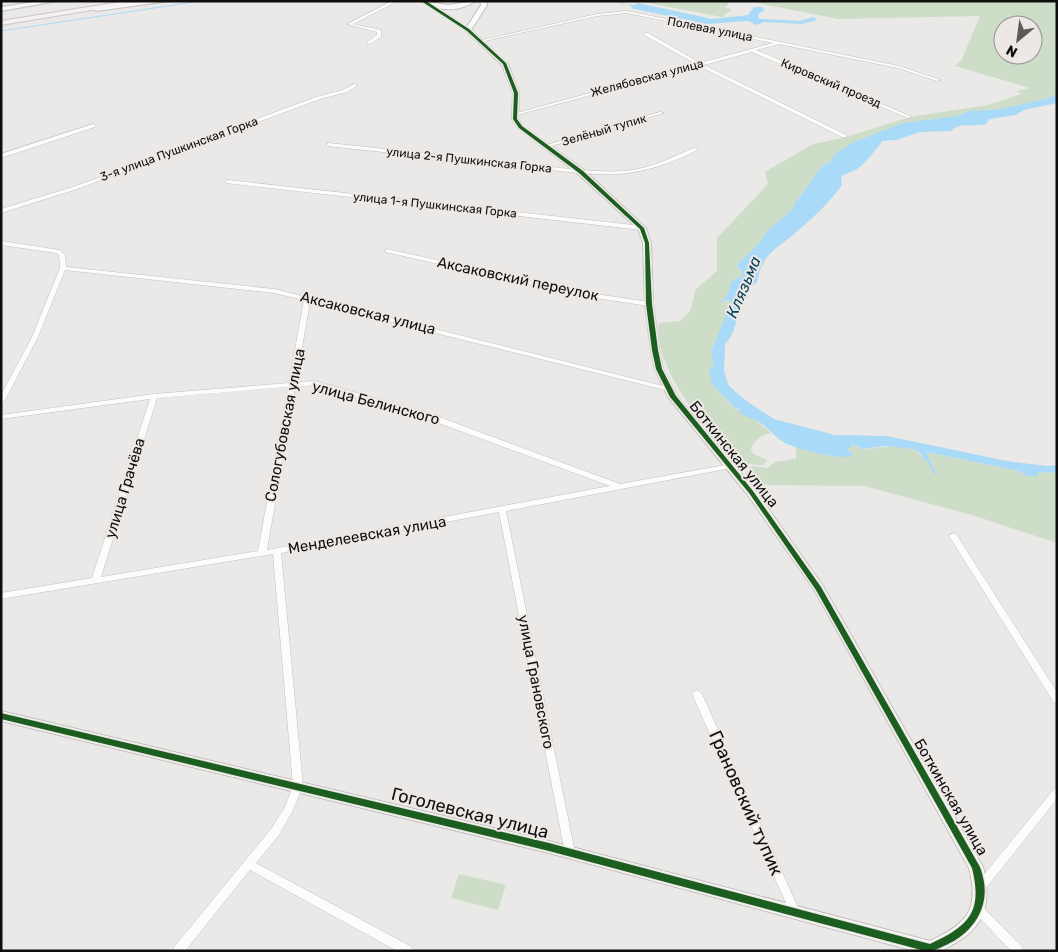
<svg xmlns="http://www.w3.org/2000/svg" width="1058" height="952" viewBox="0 0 1058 952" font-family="Rubik,sans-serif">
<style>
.green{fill:#cdddc8;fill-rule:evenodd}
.water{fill:#a9daf7}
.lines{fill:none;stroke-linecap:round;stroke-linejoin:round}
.stream-far1{stroke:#a9daf7;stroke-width:1}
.stream{stroke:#a9daf7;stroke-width:2.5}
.minor-casing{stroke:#c2c0be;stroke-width:1}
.tertiary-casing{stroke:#c2c0be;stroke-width:2}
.secondary-casing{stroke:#c2c0be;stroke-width:2}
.trunk-casing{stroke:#c8c7c6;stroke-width:2}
.minor{fill:#fcfcfb;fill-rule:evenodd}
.tertiary{fill:#fcfcfb;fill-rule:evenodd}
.secondary{fill:#f9f7f7;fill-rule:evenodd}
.trunk{fill:#f6f0f2;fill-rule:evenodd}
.cycleway-casing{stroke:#ede8e5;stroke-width:3}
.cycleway{fill:#1b5e20;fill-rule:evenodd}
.labels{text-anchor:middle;stroke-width:4;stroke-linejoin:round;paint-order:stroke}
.far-street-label{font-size:12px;fill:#100e0d;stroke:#ede8e5}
.street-label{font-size:15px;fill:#100e0d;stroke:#ede8e5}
.water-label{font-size:16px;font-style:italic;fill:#06435f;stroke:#ede8e5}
.near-street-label{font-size:18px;fill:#100e0d;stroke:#ede8e5}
</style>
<rect width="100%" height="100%" fill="#ebe9e7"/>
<path class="green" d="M731,1L725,8L732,9L722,17L643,2Z
M747,1H1057V94L1045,99L1000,109L969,111L957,116L903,123L854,142L837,152L829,163L822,166L799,197L794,209L767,231L760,242L736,267L740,269L743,275L734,279L726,297L722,301L724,302L731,300V302L711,352L714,366L712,384C719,391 727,402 735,408C747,415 760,423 771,433C760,436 755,439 751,449L753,454L768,460L762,465L749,464L743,472C714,438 651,369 659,323L680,321L690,311L696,289L717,271V238L768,184L765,172L813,144L843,138L910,117L988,105L1021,94L1016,91L1030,88L955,66L961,61L980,16L838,19ZM1003,25H1033V55H1003Z
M850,444C855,445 860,449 865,449C880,448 913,441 921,456L925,452L1019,471L1027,476L1039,472L1057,473V543L972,515L864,486L755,485L745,474L752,466L767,468L775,462L796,459V446L830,456Z
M459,874L506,885L498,910L451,898Z"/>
<path class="water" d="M638,3L712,19L748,15L754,7H762L765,10L759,13L758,18L760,19L800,21L814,17L817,20L802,24L764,22L757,25L748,21L707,24L630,8Z
M1057,94V103L1024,110L1016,115L989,119L986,124C975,127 959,122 951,131L920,132L896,140L881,141L882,142C875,150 868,160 860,167C855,171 847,173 841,177L842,185C828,204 811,220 793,235C773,251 762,255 757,283C734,294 742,329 725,344L724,371L729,386L745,400L774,419L835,435L887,436L1007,461L1047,466L1057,465V473L1039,472L1037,476H1027L1019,471L926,452L930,461H926L919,452L913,449L885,446L863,449L851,444V448H846L851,452L852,456C837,460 802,450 787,444C776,439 769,428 759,422C751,418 745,417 738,411L740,409L735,408L712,384L709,368L714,366L711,352L731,302L728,300L720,303L726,297L732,281L743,275L740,269L736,266L760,242L767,231L793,209L795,203L822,166L829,163L837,152L854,142L903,123L957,116L969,111L1000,109L1045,99Z"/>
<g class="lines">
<path class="stream-far1" d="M615,1L625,4
M629,5L634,6
M1,31L201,1"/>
<path class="stream" d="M927,459L935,473"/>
<defs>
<path id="minor" d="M392,1H398L353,24L381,30V37L370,44L366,43L377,35V32L347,24Z
M627,11L899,66L941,80L937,81L898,68L779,44L756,50L912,117L908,118L752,52L704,65L846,135V137H842L699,66L513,116V114L696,64L644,35V33H648L700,63L773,43L627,13L597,16L480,42L478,41L597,14Z
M354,84L358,85L347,92L320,99L77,189L1,213V209L73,187L316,97L343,90Z
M660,112L664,113L548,147L543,146Z
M93,124L96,126L95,127L1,158V154Z
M329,143L579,170C598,171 619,173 638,169C658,165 676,155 694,148L699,149C692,153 685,156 678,159C642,174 617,176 579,173L327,146L326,145Z
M228,180L642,226L645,228L642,230L226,183V181Z
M1,241L60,250L65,255L66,267L274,289L306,297L308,296L311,298L671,388L672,389L669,391L310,302L296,382L315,381L431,414L620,484L731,464L735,466L731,468L506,511L575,853L574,856L570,857L566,856L565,853L499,512L281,553L303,786L292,812L279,835L256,863L412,947L413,951H397L250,870L185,951H173L174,947L271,829L285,807L293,786L273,554L1,599V593L92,578L150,399L1,419V415L154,394L289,383L304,300L274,293L65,270L38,337L4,402L1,404V395L32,337L60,268L59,255L56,253L1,245ZM315,385L425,418L610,486L267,550L295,387ZM288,387L258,551L101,577L157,398Z
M387,249L582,292L649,302L652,304L649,306L582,296L385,252V250Z
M953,533L956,534L1057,692V703H1054L949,536Z
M697,690L700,692L702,694L800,912L799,915L795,917L791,915L790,912L692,694L694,692Z
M1057,788V799L986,888L982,890L978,888L977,885L978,882L1054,789Z
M979,905L983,907L1022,947L1023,951H1011L975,913L974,910L975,907Z"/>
<path id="tertiary" d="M420,1H427L467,27L481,5L480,1H486L487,5L471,30L508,64L519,93L518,119L523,126L584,170L646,228L651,243L653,304L659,350L663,369L677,396L755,490L823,586L983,867C991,899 987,924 957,942C951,945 945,950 939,951C932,952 923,951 915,951L549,853L1,721V711L549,841L930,941C967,924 980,910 969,868L815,591L747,494L668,397L655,369L651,350L645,304L643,243L638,229L578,174L518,128L512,119L513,93L502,65L466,31Z"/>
<path id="secondary" d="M40,1H57L1,11V7Z
M147,1H169L96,11L93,9L96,7Z
M421,1L448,5L475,1C460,13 436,11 421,1Z"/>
<path id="trunk" d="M126,1H146L1,25V21Z"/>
</defs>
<use href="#minor" class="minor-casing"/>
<use href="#tertiary" class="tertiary-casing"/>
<use href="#secondary" class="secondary-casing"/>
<use href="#trunk" class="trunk-casing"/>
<use href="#minor" class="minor"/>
<use href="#tertiary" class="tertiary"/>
<use href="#secondary" class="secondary"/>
<use href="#trunk" class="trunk"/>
<defs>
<path id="cycleway" d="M421,1H426L469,29L506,63L518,93L517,119L522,126L583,171L644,228L649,243L652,304L658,350L662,369L676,396L753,491L821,587L980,867C982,872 983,877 984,882C988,907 975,928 954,941C944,946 936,951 925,951L549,851L1,719V713L549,843L930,944C969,926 983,912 972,868L816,590L749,493L670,397L656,369L652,350L646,304L645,243L640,229L579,173L519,128L513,119L514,93L503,64L467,31Z"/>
</defs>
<use href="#cycleway" class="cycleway-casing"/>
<use href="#cycleway" class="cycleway"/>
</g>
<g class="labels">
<g class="far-street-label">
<text transform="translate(710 29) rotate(11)" y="4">Полевая улица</text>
<text transform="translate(647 78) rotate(-15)" y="4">Желябовская улица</text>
<text transform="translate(831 83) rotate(23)" y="4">Кировский проезд</text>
<text transform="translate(604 130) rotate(-16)" y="4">Зелёный тупик</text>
<text transform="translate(179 149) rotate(-20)" y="4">3-я улица Пушкинская Горка</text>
<text transform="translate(469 160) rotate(6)" y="4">улица 2-я Пушкинская Горка</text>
<text transform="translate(435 205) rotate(6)" y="4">улица 1-я Пушкинская Горка</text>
</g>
<g class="street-label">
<text transform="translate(518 279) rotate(12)" y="5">Аксаковский переулок</text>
<text transform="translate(368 313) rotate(14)" y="5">Аксаковская улица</text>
<text transform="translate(376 403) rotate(15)" y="5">улица Белинского</text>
<text transform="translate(285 425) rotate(-79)" y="5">Сологубовская улица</text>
<text transform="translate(734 454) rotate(51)" y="5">Боткинская улица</text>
<text transform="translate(125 488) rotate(-73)" y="5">улица Грачёва</text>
<text transform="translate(367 535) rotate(-10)" y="5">Менделеевская улица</text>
<text transform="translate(536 682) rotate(79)" y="5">улица Грановского</text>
<text transform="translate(951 797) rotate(60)" y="5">Боткинская улица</text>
</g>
<g class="water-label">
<text transform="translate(743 287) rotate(-67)" y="6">Клязьма</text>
</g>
<g class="near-street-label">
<text transform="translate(746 803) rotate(66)" y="6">Грановский тупик</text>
<text transform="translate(470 813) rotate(14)" y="6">Гоголевская улица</text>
</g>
</g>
<rect width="1058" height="952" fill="none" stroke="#100e0d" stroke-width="5"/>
<g transform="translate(1018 40) rotate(209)"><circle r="24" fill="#ede8e5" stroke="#95918f"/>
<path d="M0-4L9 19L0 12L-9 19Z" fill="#5d5b59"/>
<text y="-8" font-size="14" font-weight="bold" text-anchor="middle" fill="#100e0d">N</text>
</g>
</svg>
